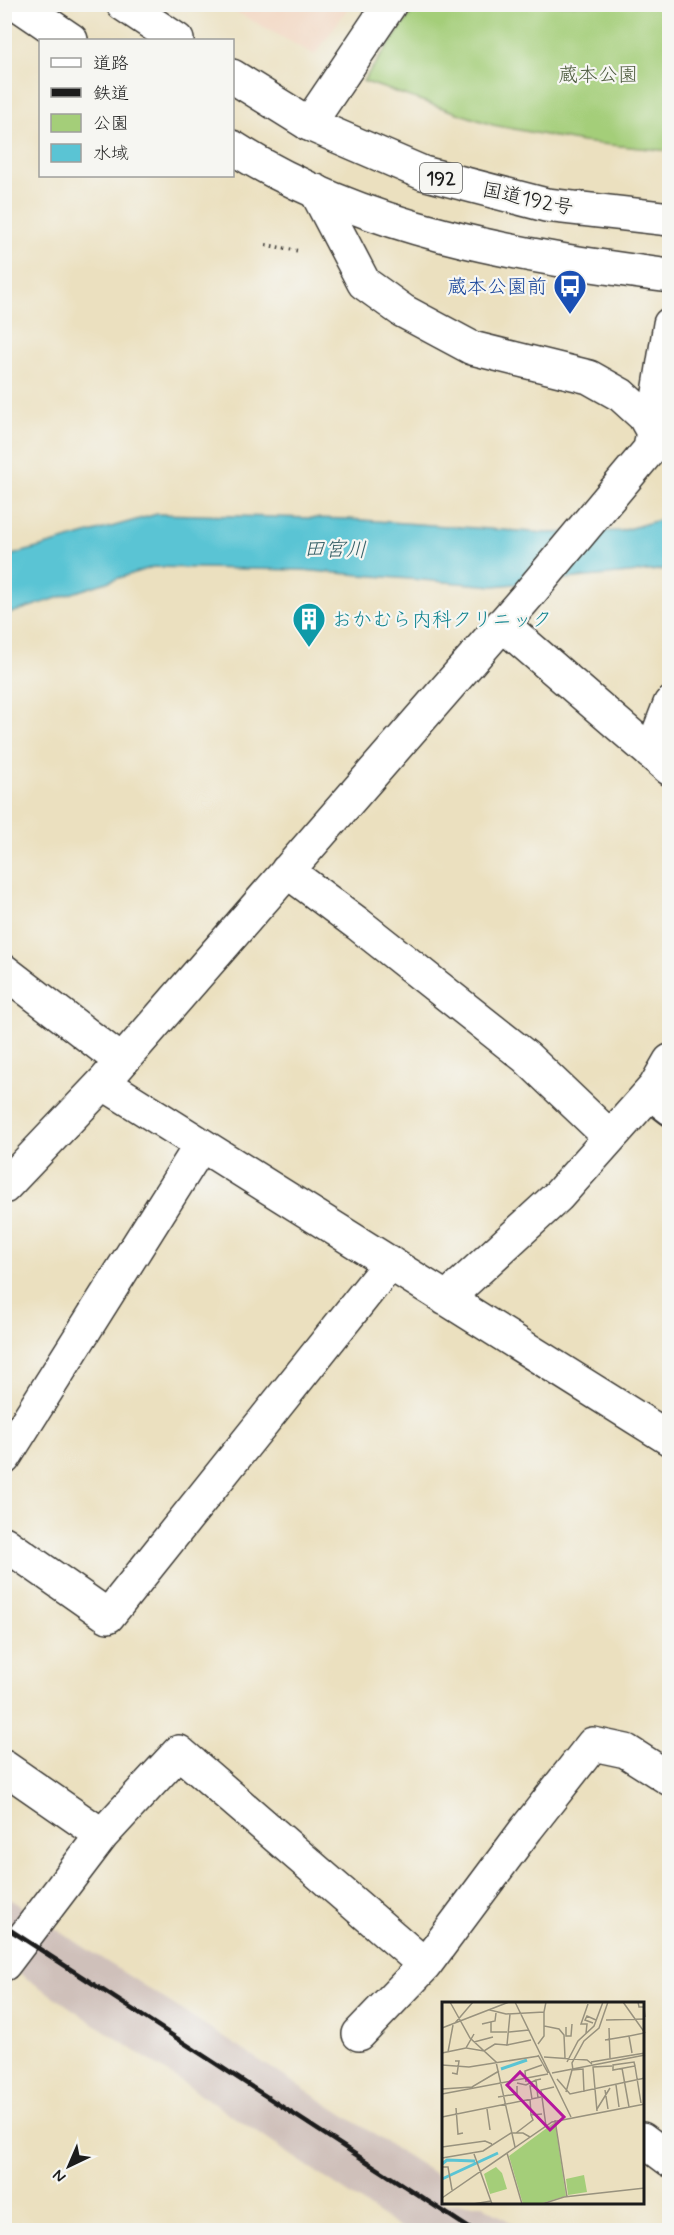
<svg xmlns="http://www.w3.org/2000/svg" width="674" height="2235" viewBox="0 0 674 2235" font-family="Mynerve,'Klee One',sans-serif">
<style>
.built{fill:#f2d4be}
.industrial{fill:#cfc0ba}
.green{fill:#a4ce79;stroke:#60754a;stroke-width:1.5}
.water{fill:#5ac4d4;stroke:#3b7078;stroke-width:1.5}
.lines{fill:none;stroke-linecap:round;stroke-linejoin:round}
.lane-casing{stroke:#3b3934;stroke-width:32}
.street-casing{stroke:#3b3934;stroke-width:36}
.highway-casing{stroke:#3b3934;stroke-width:36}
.path{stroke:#3b3934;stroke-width:4;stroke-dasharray:1.5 4.5;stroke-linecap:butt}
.lane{stroke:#fff;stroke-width:28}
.street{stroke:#fff;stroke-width:33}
.highway{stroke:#fff;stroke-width:33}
.rail{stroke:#1c1c1c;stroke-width:4.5}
.labels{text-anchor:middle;stroke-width:4.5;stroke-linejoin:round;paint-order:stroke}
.shield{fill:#f6f6f2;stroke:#5d5d5c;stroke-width:1.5}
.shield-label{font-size:18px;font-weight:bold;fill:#1c1c1c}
.park-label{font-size:20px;fill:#4c5a3d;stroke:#f6f6f2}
.street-label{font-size:20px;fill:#1c1c1c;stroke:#f6f6f2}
.transit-label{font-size:20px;fill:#164399;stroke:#f6f6f2;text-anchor:end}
.culture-label{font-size:20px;fill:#0d838f;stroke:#f6f6f2;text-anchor:start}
.water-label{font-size:21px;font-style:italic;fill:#355f66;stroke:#f6f6f2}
.inset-river{fill:none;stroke:#5ac4d4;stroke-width:3}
.inset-road{fill:none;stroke:#98927e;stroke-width:1.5}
.view{fill:#b5179e;fill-opacity:0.15;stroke:#b5179e;stroke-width:3}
.inset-edge{fill:none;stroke:#1c1c1c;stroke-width:3}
</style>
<rect width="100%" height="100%" fill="#f6f6f2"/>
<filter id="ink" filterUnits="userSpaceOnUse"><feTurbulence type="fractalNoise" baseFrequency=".0167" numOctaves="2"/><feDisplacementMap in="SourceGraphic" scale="12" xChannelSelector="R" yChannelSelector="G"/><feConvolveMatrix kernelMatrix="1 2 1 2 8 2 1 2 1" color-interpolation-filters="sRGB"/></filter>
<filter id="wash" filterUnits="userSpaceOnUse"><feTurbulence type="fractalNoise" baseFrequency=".008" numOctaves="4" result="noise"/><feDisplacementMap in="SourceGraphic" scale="24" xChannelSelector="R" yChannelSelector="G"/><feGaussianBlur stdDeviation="1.35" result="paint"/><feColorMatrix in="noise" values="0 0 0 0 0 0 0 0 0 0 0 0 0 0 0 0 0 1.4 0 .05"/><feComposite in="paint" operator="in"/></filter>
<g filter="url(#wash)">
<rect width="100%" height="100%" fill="#ebe0bf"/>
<path class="built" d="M223,5L350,4V5L315,55Z"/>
<path class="industrial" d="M5,1896L443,2179V2204H481L523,2230H403L5,1964Z"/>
<path class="green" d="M417,5H669V151L582,142L493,125L363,81Z"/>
<path class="water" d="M157,514L348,519L546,533L621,531L669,517V569L494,586L301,570L153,567L5,615V557Z"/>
</g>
<g filter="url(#ink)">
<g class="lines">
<defs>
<path id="lane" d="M648,1094L670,1111"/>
<path id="street" d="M309,124L390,4
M316,191L364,283L403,311L472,348L589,377L621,395L644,416L653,432
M502,624L670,769
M651,753L670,704
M287,871L358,924L526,1057L610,1137
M4,971L121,1061
M103,1083L670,1439
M4,1187L103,1083L528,595L650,449L670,324
M446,1299L558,1196L655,1087L670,1061
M4,1458L201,1145
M4,1543L108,1616L390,1263
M4,1767L102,1835L179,1752L425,1965L359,2034
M4,1964L102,1835
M425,1965L527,1828L593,1744L626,1751L670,1779
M642,2139L670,2160"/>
<path id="highway" d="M18,4L71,40
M123,4L177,40
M232,76L309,124L423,173L546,205L670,219
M232,147C364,231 518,256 670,276"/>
</defs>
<use href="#lane" class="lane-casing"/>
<use href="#street" class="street-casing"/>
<use href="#highway" class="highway-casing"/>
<path class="path" d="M266,245L299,251"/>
<use href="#lane" class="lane"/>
<use href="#street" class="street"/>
<use href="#highway" class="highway"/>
<path class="rail" d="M4,1926L472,2230"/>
</g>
</g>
<defs>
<symbol id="bus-pin" viewBox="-11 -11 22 30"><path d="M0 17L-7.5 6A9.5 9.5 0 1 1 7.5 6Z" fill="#1a4fb4" stroke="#f6f6f2"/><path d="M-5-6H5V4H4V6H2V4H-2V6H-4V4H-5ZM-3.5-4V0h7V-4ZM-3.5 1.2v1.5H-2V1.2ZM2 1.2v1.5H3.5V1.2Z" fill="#fff"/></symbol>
<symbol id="building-pin" viewBox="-11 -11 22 30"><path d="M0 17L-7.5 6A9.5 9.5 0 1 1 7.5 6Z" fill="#0f9aa8" stroke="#f6f6f2"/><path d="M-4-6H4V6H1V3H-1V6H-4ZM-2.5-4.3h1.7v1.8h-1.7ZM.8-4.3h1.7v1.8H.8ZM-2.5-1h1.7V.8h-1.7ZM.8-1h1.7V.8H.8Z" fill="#fff"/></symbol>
</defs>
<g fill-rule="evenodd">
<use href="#bus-pin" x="551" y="267" width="38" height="52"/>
<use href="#building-pin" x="290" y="600" width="38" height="52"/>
</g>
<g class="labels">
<rect class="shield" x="420" y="163" width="42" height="30" rx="4.5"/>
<g class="shield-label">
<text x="441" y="184">192</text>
</g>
<g class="park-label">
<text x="598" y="81">蔵本公園</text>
</g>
<g class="street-label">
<text transform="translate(528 198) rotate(12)" y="7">国道192号</text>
</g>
<g class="transit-label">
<text x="547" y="293">蔵本公園前</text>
</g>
<g class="culture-label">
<text x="332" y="626">おかむら内科クリニック</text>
</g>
<g class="water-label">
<text transform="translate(335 549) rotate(1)" y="7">田宮川</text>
</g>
</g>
<g transform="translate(442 2002)">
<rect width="202" height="202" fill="#ebe0bf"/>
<path d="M113,120L124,194L97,202H81L67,154ZM54,165L60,171L65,187L48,192L42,172ZM142,173L145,190L126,193L124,177Z" fill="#a4ce79"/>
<path class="inset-river" d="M59,67L85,58M0,162L5,158L33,159M0,177L56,151"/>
<path class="inset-road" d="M8,0L28,36L54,60L73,145M73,0L129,115M181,0L203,31M196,0L197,5H202L203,15M48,8L64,12L102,10L104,0M102,10V24L117,27L122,33L123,56M68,12L65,43L89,38M164,18L203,17M49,20V30H65M13,21L31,0M151,21L143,18L145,14L154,18M40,22L53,19L54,11M124,25V34H129L130,22M0,26L67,0M167,26L168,56M67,30L87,28M144,31L145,22H139L146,2M32,32L24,46L42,49L53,42L65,43M163,38L187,34M32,40L51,35M96,42L102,34V24M6,50L11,23M0,51L24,46M190,51L187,34L202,31M96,53L106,71M102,55L145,58L150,62M125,60L136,39L152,24L161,0M149,60L203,51M192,60L193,64L171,68V63ZM0,63L27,65L97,54M193,64L199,101M180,66L187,105M10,71L15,72L17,59H13M110,71L203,53M115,77L128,92L203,76M84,80L83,69L100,63M75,81L84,83L94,78M174,83L177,105M0,87L30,85L57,69M163,88L166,107M124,90L130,68M142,90L141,67L131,68L130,61L142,39L157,26L166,0M0,92L106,72M56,95L75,92V84M96,96L94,78L99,77M88,97L89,113L100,112M90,97L88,84H93M14,106L16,132L21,131M45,107L48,128M155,107L168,86M155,109L151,65L170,64M0,115L99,95M113,118L125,195M104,124L99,88L112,85M74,131L91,118L89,113M0,145L43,139L50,142M65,151L80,202M32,152L50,202M0,156L41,149L69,131H81L88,135M0,165H6L10,188M0,196L110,120L203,102M31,202L49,199M100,202L122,195L203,186"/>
<path class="view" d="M78,70L122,115L108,128L65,83Z"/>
<rect width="202" height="202" class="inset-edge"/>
</g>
<rect width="674" height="2235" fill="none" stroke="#f6f6f2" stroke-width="24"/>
<rect x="39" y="39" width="195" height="138" fill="#f6f6f2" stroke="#9f9f9c" stroke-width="1.5"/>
<rect x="51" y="58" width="30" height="9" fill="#ffffff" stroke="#9f9f9c" stroke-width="1.5"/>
<text x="93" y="69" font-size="18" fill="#1c1c1c">道路</text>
<rect x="51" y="88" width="30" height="9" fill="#1c1c1c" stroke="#9f9f9c" stroke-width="1.5"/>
<text x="93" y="99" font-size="18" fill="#1c1c1c">鉄道</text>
<rect x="51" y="114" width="30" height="18" fill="#a4ce79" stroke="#9f9f9c" stroke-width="1.5"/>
<text x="93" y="129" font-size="18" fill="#1c1c1c">公園</text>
<rect x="51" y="144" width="30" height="18" fill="#5ac4d4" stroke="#9f9f9c" stroke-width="1.5"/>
<text x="93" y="159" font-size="18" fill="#1c1c1c">水域</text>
<g transform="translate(69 2166) rotate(224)" stroke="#f6f6f2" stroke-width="4.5" paint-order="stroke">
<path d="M0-4.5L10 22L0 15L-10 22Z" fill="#1c1c1c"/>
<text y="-9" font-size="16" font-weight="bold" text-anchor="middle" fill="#1c1c1c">N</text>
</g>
</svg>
